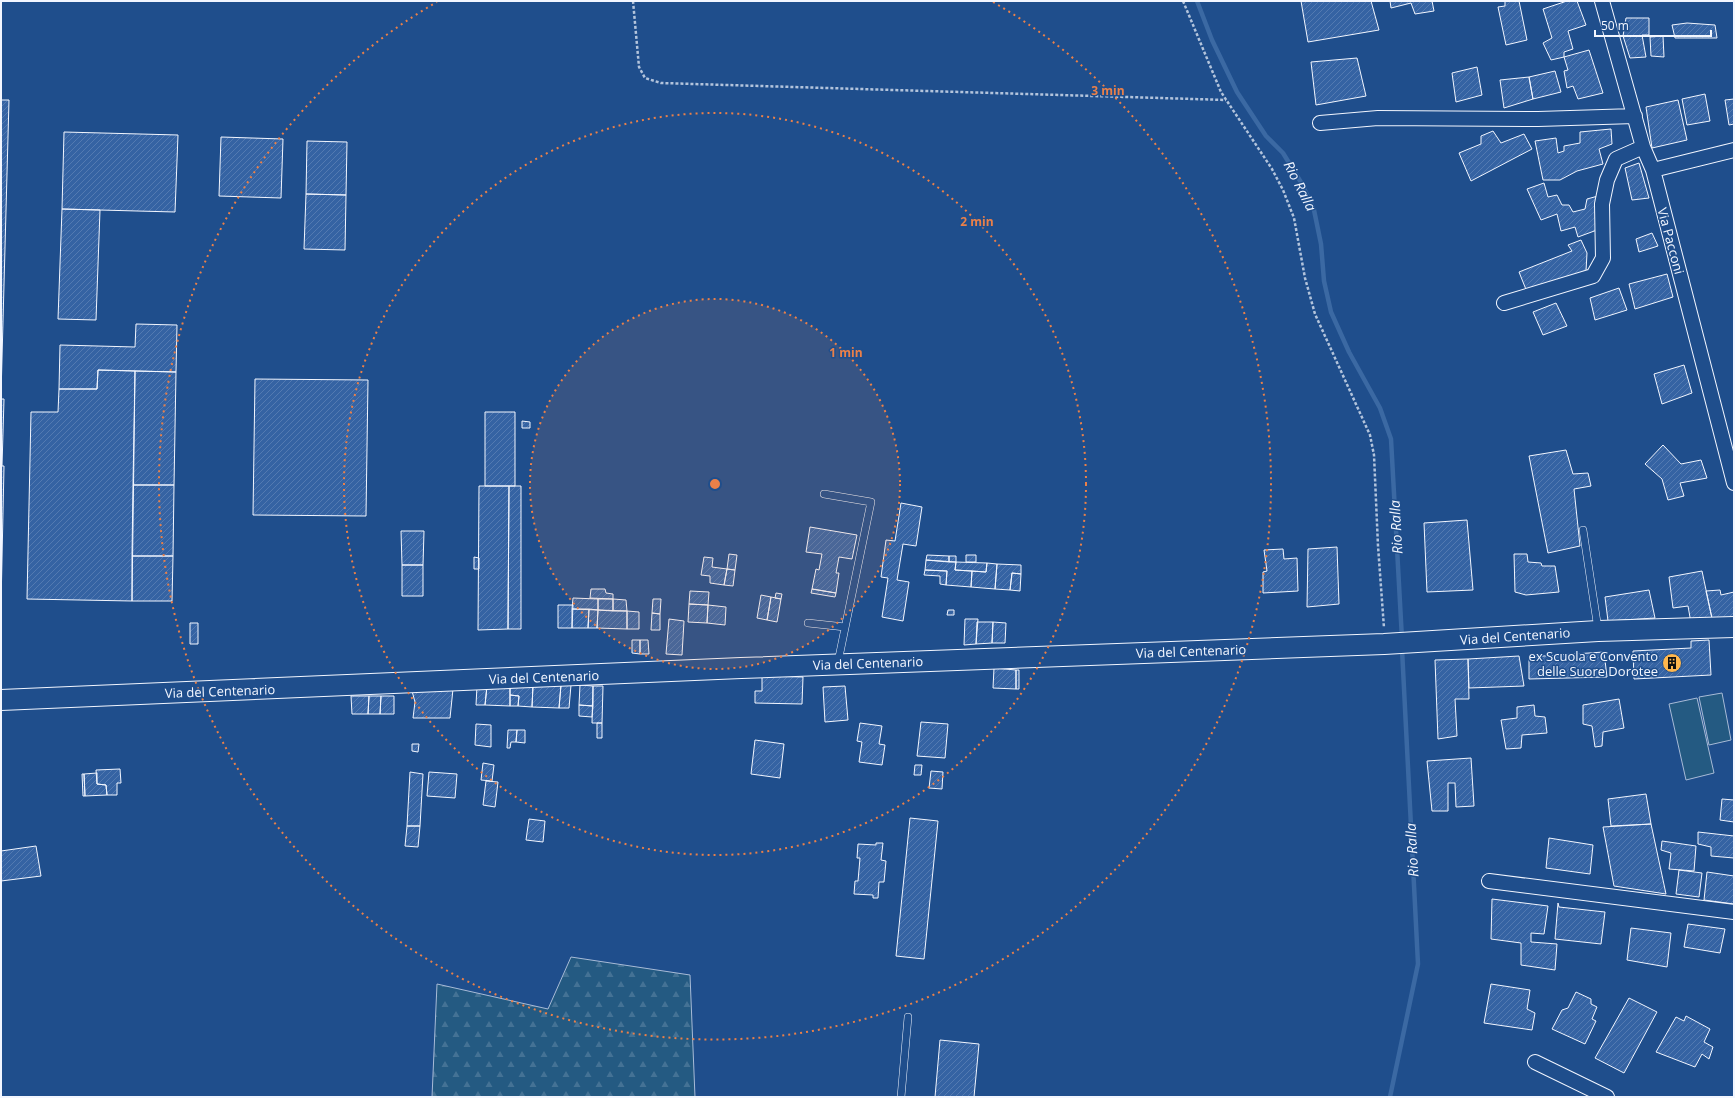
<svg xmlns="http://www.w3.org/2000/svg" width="1735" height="1098" viewBox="0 0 1735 1098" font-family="'Open Sans',sans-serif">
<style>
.forest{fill:url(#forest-firs);stroke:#a8bbd7}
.pitch{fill:#245a82;stroke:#a8bbd7}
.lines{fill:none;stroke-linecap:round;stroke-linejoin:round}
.stream{stroke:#3b69a3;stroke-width:4.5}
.building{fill:url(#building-hatch);stroke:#f2f6ff}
.lane-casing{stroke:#f2f6ff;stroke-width:8}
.street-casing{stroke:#f2f6ff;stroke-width:16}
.secondary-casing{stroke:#f2f6ff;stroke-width:22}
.path{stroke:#b3c4dc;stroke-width:2.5;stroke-dasharray:3 2;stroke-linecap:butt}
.lane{stroke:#1f4e8c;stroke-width:7}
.street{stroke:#1f4e8c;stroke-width:14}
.secondary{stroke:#1f4e8c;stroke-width:20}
.ring{fill:none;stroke:#ea8049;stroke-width:2;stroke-dasharray:2 4}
.labels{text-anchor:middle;stroke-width:3;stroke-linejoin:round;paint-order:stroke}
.street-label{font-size:13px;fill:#f2f6ff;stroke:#1f4e8c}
.poi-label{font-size:13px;fill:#f2f6ff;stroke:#1f4e8c;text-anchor:end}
.water-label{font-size:14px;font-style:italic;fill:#f2f6ff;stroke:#1f4e8c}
.centre{fill:#ea8049;stroke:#1f4e8c;stroke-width:2}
.ring-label{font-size:12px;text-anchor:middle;font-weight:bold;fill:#ea8049;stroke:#1f4e8c;stroke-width:3;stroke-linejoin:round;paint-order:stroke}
</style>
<defs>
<pattern id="forest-firs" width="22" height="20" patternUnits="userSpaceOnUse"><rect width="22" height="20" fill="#245a82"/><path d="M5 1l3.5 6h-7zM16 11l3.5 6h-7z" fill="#447295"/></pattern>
<pattern id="building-hatch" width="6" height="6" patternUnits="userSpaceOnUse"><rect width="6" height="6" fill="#3563a3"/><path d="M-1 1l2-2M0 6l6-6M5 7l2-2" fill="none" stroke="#537ab1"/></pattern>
</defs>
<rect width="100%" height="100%" fill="#1f4e8c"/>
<path class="forest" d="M571,957L690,975L695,1097H432L437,984L548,1009Z"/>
<path class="pitch" d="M1722,693L1731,740L1709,745L1699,697Z
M1697,698L1714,773L1686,780L1669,704Z"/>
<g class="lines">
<path class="stream" d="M1197,1L1212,40L1237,92L1266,136L1283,153L1302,184L1314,210L1321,244L1324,281L1331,312L1349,352L1380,408L1391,439L1402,639
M1390,1097L1418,964L1402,649"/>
</g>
<path class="building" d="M1301,1H1371L1379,30L1308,42Z
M1390,1H1432L1434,11L1415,14L1411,3L1391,8Z
M1505,1H1519L1527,40L1506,45L1498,7L1505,6Z
M1567,1H1577L1586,25L1568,31L1573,49L1564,52V57L1551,60L1543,43L1552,38L1543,9Z
M1626,18H1649V35H1642L1646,57L1630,58L1623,36Z
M1687,23L1715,25L1717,38H1675L1672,25Z
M1663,36L1664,57L1651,56L1650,37Z
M1589,50L1603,93L1578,99L1573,86L1567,88L1564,71L1568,70L1564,57Z
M1357,58L1366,96L1316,105L1311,62Z
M1477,67L1482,95L1456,102L1452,73Z
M1555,71L1561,92L1533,99L1529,77Z
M1529,77L1533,99L1504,108L1500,80Z
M1705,94L1710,121L1687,125L1682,99Z
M1734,99V124L1729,125L1725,100Z
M1,100H9L1,395Z
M1678,100L1687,140L1652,148L1646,107Z
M1611,129L1612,144L1599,149L1603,164L1577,171L1560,180H1543L1535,141L1556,138L1558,153L1564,151V146L1580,143V132Z
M1493,131L1501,143L1524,134L1532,149L1471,181L1459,153L1481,144V136Z
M64,132L178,135L175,212L62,209Z
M221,137L283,139L281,198L219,196Z
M307,141L347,142L346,195L306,194Z
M1639,163L1649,198L1632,200L1625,168Z
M1544,183L1548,197L1557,195L1562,205H1569L1573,212L1585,209L1587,199L1598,196L1597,230L1578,237L1575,227L1561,231L1557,214L1541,220L1527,189Z
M306,194L346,195L345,250L304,249Z
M62,209L100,210L96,320L58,319Z
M1652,233L1658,246L1639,252L1636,239Z
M1581,240L1587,253L1586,271L1527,292L1519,272L1572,251L1568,245Z
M1667,274L1673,297L1635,309L1629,284Z
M1619,288L1627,310L1595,320L1590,298Z
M1556,303L1567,326L1543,335L1533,312Z
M136,324L177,325L176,372L98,370L97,389H59L60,345L135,347Z
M1684,365L1692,393L1662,404L1654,374Z
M98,370L135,371L132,601L27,599L31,412H58L59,389H97Z
M135,371L176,372L174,485H133Z
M255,379L368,380L366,516L253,515Z
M1,399H4L2,466H1Z
M485,412H515V486H485Z
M522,421L530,422V428H522Z
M1663,445L1681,464L1701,460L1707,478L1680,483L1684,496L1668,500L1662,479L1645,464Z
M1566,450L1573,474L1588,473L1591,486L1574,489L1580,546L1548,553L1529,456Z
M1,466H4L1,605Z
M133,485H174L173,556H132Z
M479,486H509L508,629L478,630Z
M509,486H521V629H508Z
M901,503L922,507L916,546L903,544L897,580L909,582L903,621L882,617L888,578L881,577L886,540L895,541Z
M1467,520L1473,590L1427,592L1424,523Z
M810,527L857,535L852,559L839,557L836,573H839L836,593L812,589L816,569L819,570L822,554L806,552Z
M401,531H424L423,565H402Z
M1337,547L1339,604L1307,607L1308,549Z
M1283,549L1284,559L1297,558L1298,591L1263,593V572L1267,571L1264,550Z
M729,554L737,555L735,570L727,569Z
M1514,554H1527L1528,562L1541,563L1542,566H1555L1559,592L1526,595L1515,592Z
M927,555L949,556V562L926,560Z
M966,555H976V562H966Z
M132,556H173L172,601H132Z
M949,556H956V562H949Z
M474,557L479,558V569H474Z
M704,557L713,558L712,567L727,569L724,585L710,583V576L701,575Z
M926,560L956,562L955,570L972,571L971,587L946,585L947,571L925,570Z
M956,562L987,563L986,572L955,570Z
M987,563L997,564L995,589L971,587L972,571L986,572Z
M997,564L1021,565V574L1012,573L1010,590L995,589Z
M402,565H423V596H402Z
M727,569L735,570L733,586L724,585Z
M925,570L947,571L946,585L940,584V576L924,575Z
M1702,571L1713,623H1691L1688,606L1673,608L1669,577Z
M1012,573L1021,574L1020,591L1010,590Z
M591,589H605L606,593L613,594V599L590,598Z
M812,589L836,593L835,597L811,593Z
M1649,590L1655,618L1608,621L1605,597Z
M1720,590L1721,595L1734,592V621L1713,623L1706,591Z
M690,591L709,592L708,605L689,604Z
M776,593L782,594L781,599L775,598Z
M761,595L771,597L767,620L757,618Z
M771,597L781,599L777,622L767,620Z
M573,598L598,599V610L572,609Z
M598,599H613V611L598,610Z
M613,599L626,600L627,611H613Z
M653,599H661L660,614L652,613Z
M689,604L708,605L707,623L688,622Z
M558,605H573L572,628H558Z
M708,605L726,607L725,625L707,623Z
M572,609H589L588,628H572Z
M589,609L598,610L597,628H588Z
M598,610L627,611V629L597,628Z
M948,610H954V615H947Z
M627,611L639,612V629H627Z
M652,613L660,614V630H651Z
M669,619L684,621L682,655L666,654Z
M965,619H978L976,644L964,645Z
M977,622H993L992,643L976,644Z
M993,622L1006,623L1005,643H992Z
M190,623H198V644H190Z
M632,640H640V654L632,653Z
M640,640H648L649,654H640Z
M1709,640L1711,675L1634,679L1633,651L1691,648V641Z
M1604,652L1607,677L1529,679V657Z
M1519,656L1524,686L1469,688L1468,659Z
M1468,659L1469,699H1455L1457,736L1438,739L1435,660Z
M994,668L1016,670V689L993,688Z
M1016,670H1019V689H1016Z
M762,676L803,677L802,704L755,703V691H762Z
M510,685V706L485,705L487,686Z
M510,685H533L532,707L518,706L519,696L510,695Z
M533,685H561L559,708L532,707Z
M561,685H571L569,708H559Z
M580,685L593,686V706L579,705Z
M477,686H487L485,705H476Z
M593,686H603L602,723H592Z
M845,686L848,720L825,722L823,687Z
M453,689L450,718H413L415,702L412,691Z
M510,695L519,696L518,706H510Z
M351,696H369L368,714H352Z
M369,696H381L380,714H368Z
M381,696H394V714H380Z
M1619,699L1624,728L1603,732L1602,746L1595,747L1592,726L1583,724V705Z
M579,705L593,706L592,717L579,716Z
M1534,705L1535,716L1545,717L1547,733L1522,735L1521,748L1506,749L1501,720L1517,718V707Z
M921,722L948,724L945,758L917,756Z
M597,723H602V738H597Z
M860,723L882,726L879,744L885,745L882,765L859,762L862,742L857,741Z
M476,724L491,725V747L475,745Z
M508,730H517L516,742H511L510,748H507Z
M517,730H525V743L516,742Z
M755,740L784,744L780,778L751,774Z
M412,744H419L418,752L412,751Z
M1471,758L1474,806L1456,807L1455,783H1448V811H1432L1427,761Z
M483,763L494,765L492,781L481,780Z
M915,765H922L921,775H914Z
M120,769L121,783H117V795H107L106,785L97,784L96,770Z
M931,771L943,772L942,789L929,788Z
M410,772L423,774L420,826H407Z
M429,772L457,774L455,798L427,796Z
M97,773V784L106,785L107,795L85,796L84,774Z
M82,774H84L85,796H83Z
M486,781L498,782L495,807L483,805Z
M1646,794L1651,824L1611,826L1608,799Z
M1722,799L1734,800V822L1720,820Z
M910,818L938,821L924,959L896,956Z
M529,819L545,821L543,842L526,840Z
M1651,824L1666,894L1614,886L1603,827Z
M407,826H420L418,847L405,846Z
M1698,832L1734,836V858L1711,856V847L1698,844Z
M1549,838L1593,845L1590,874L1546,868Z
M1662,841L1696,846L1694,871L1669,869L1671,853L1661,850Z
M876,843H883L881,860L886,861L884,882H879L878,898H873V895L854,894L855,881H858L860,858H857L858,844L876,845Z
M36,846L41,876L1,881V851Z
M1679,870L1702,873L1699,897L1676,894Z
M1707,872L1734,876V904L1704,900Z
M1492,899L1548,906L1544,934L1531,933V942L1557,944L1555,970L1521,965V943L1491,939Z
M1558,903L1559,907L1605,912L1601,944L1555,939Z
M1688,924L1725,929L1720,953L1684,947Z
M1631,928L1671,933L1667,967L1627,960Z
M1491,984L1530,990L1527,1009L1535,1013L1532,1030L1484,1023Z
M1576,992L1591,999V1004L1597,1007L1592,1019L1596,1021L1585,1044L1552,1029L1562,1010L1568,1008Z
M1629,998L1657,1012L1624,1073L1595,1058Z
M1686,1016L1710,1029L1704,1042L1713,1047L1709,1059L1702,1054L1695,1067L1656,1052L1676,1017L1684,1021Z
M940,1040L979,1044L974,1097H935Z"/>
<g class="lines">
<defs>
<path id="lane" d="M824,494L871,502L838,662
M1583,530L1598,629
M808,623L845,627
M901,1097L908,1017"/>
<path id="street" d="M1602,1L1643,147L1653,170L1734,483
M1320,123L1378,118L1538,119L1635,116
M1653,170L1734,150
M1504,303L1593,276L1603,258L1602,204L1607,180L1616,159L1643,147
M1489,881L1734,912
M1535,1062L1607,1097"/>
<path id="secondary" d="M1,700L741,668L1384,644L1598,631L1734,627"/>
</defs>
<use href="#lane" class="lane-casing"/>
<use href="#street" class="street-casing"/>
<use href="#secondary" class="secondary-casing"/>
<path class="path" d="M633,1L639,67L645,78L661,83L1226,100
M1183,1L1221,92L1272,169L1283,190L1294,218L1305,278L1315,314L1370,435L1374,455L1378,546L1384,628"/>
<use href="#lane" class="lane"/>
<use href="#street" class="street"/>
<use href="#secondary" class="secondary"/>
</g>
<circle cx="715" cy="484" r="185" fill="#ea8049" fill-opacity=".12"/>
<g class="ring">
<circle cx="715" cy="484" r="185"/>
<circle cx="715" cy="484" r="371"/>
<path d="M993 2A556 556 0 1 1 437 2"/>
</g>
<defs>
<symbol id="building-disc" viewBox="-11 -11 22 22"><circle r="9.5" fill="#ffb74d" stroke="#1f4e8c"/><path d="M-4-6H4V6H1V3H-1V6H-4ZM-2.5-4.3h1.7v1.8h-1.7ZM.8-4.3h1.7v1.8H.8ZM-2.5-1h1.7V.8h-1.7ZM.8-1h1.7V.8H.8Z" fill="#111"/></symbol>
</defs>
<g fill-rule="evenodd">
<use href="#building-disc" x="1661" y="652" width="22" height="22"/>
</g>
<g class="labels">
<g class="street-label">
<text transform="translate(1671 241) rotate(75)" y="5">Via Pacconi</text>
<text transform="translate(1515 636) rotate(-4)" y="5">Via del Centenario</text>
<text transform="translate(1191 651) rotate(-2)" y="5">Via del Centenario</text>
<text transform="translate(868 663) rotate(-2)" y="5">Via del Centenario</text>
<text transform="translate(544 677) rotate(-2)" y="5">Via del Centenario</text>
<text transform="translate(220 691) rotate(-2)" y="5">Via del Centenario</text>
</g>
<g class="poi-label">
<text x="1658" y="661">ex Scuola e Convento<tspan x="1658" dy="15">delle Suore Dorotee</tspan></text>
</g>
<g class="water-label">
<text transform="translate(1300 186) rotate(63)" y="5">Rio Ralla</text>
<text transform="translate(1396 527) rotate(-93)" y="5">Rio Ralla</text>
<text transform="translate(1412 850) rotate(-93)" y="5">Rio Ralla</text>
</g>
</g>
<circle cx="715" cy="484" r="6" class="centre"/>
<g class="ring-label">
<text x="1108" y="95">3 min</text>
<text x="977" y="226">2 min</text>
<text x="846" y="357">1 min</text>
</g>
<rect width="1735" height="1098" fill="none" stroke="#f2f6ff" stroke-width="4"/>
<path d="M1595 30v6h116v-6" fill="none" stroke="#f2f6ff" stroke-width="2"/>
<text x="1601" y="30" font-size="12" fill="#f2f6ff" stroke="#1f4e8c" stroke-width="3" paint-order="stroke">50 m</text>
</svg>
